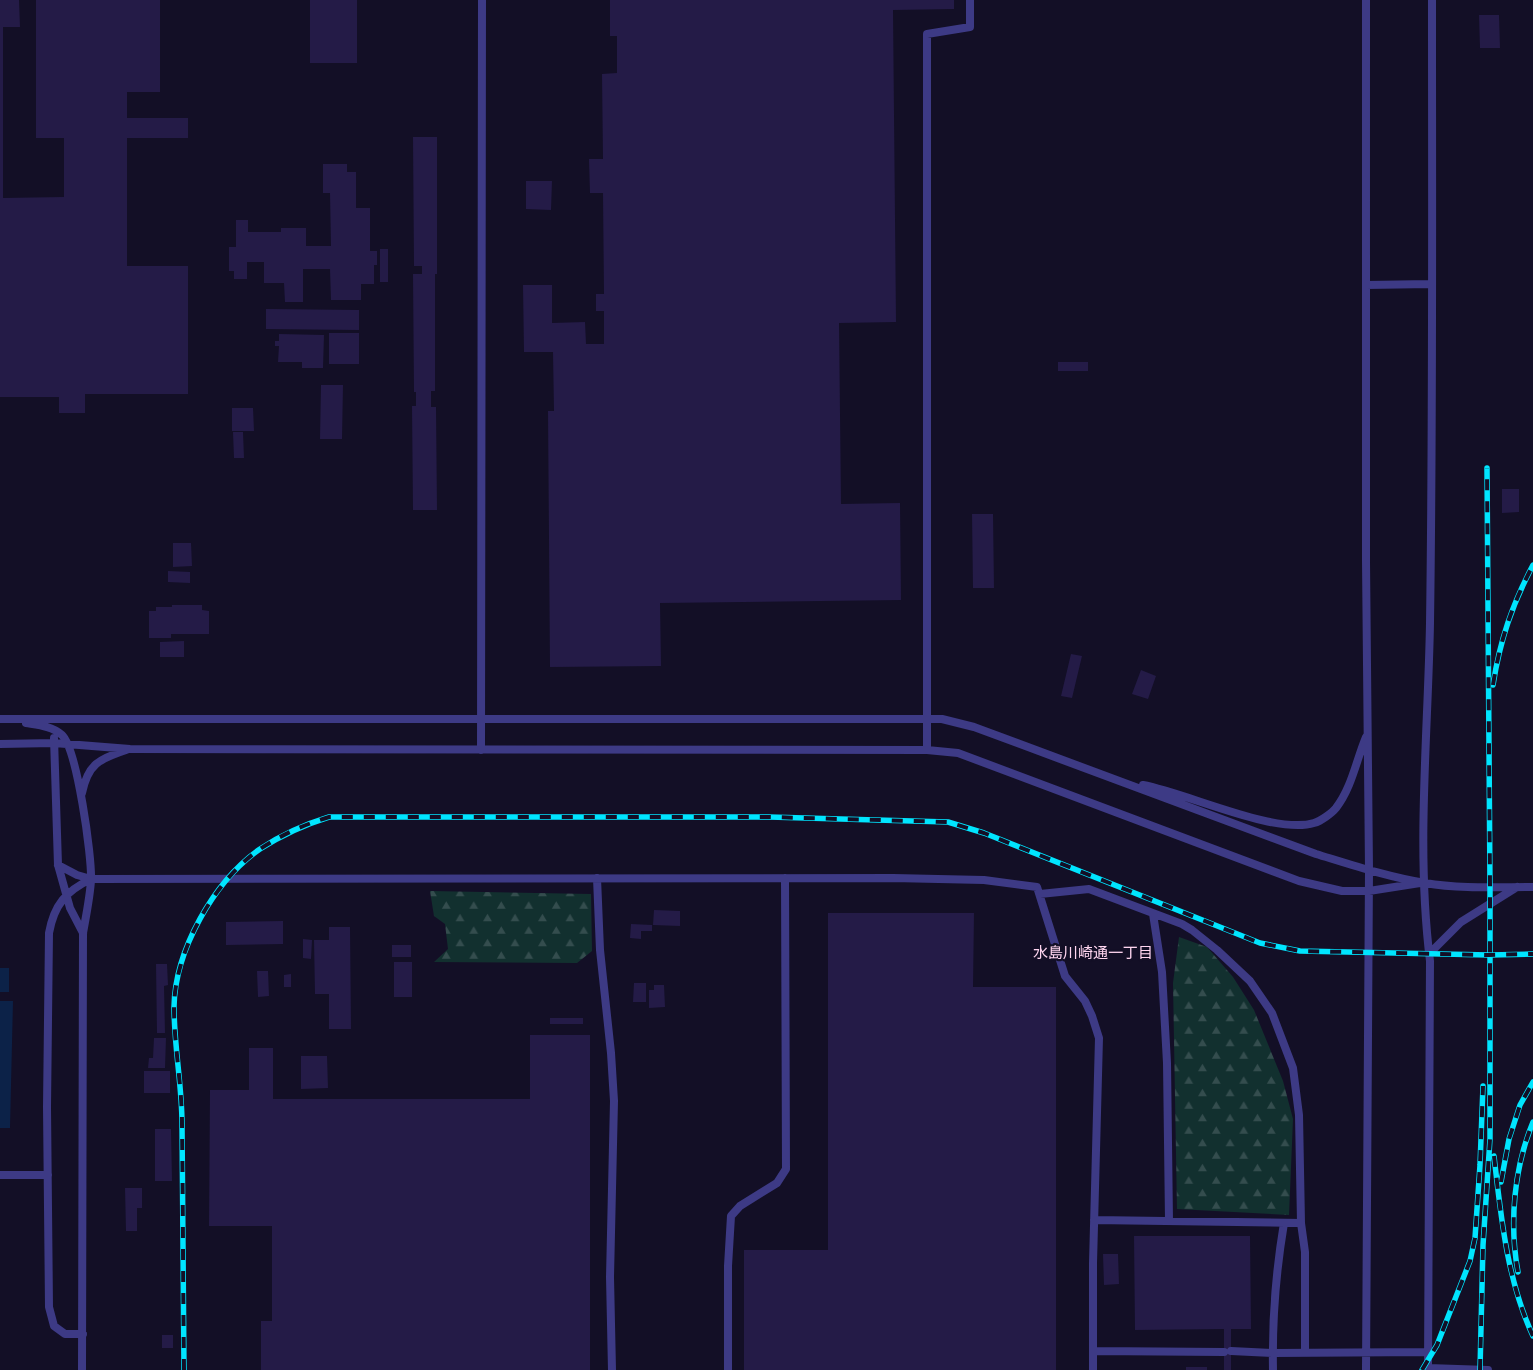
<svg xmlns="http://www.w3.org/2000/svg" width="1533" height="1370" viewBox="0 0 1533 1370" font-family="'IBM Plex Sans','Noto Sans JP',sans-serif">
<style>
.forest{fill:url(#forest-firs)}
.water{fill:#0c2248}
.building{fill:#241b47}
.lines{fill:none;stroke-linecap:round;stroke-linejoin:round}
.lane{stroke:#3d3a85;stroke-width:8}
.rail-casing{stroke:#00e5ff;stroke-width:5.5}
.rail{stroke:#130f26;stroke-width:4;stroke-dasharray:11;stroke-linecap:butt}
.labels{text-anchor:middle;stroke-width:4.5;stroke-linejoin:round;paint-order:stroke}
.neighbourhood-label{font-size:15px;fill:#ffd6f0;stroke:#130f26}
</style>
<defs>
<pattern id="forest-firs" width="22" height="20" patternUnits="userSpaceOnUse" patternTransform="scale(1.25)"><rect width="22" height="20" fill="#12302f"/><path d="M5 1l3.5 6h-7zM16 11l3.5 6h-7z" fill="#344d4e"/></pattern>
</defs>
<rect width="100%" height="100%" fill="#130f26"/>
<path class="forest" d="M430,891L591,894L592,951L577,963L434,962L448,949L445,924L434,916Z
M1179,937L1207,947L1233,977L1254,1010L1283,1081L1293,1119L1289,1215L1177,1209L1173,983Z"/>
<path class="water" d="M0,968H9V992H0Z
M0,1001H13L10,1128H0Z"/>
<path class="building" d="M0,0H19L20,27H3V198L64,197V138H36V0H160V92H127V118H188V138H127V266H188V394H85V413H59V397H0Z
M310,0H357V63H310Z
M610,0H954V9L893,10L896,322L839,323L841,504L900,503L901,600L660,603L661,666L550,667L548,411H554L553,352H524L523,285H552V323L585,322L586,344H604V311H596V294H604L603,193H590L589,159H603L602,74L617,73V36H610Z
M1479,15H1499L1500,48H1480Z
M413,137H437V274H435V391H431V407H436L437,510H413L412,406H416V392H414L413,274H422V266H414Z
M323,164H347V172H356V208H370V251H377V265H374V284H361V300H331L330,269H303V302H285L284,283H264V262H247V279H234V271H229V247H236V220H248V232H281V228H306V246H331L330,193H323Z
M526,181H552L551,210L526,209Z
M380,249H388V282H380Z
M266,309L359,310V330L266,329Z
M329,333H359V364H329Z
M279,334L324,335L323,368H302V362H278L279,346H275V341H279Z
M1058,362H1088V371H1058Z
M321,385H343L342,439H320Z
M232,408H253L254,431H232Z
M233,432H243L244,458H234Z
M1502,489H1519V512L1502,513Z
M972,514H993L994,588H973Z
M173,543H191L192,566L173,567Z
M168,571L190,572V583L168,582Z
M172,605H202V610L209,611V634H171V638H149V611H156V607H172Z
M184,641V657H160V642Z
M1071,654L1082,656L1072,698L1061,696Z
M1141,670L1156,676L1148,699L1132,694Z
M654,910L680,911V926L653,925Z
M828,913H974L973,987H1056V1370H744V1250H828Z
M283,921V944L226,945V922Z
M631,924L652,925V931H641V939L630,938Z
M329,927H350L351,1029H329V994H315L314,940H329Z
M303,939L312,940L311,959L303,958Z
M392,945H411V957H392Z
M394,962H412V997H394Z
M156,964H167L168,985L164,986L165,1033H157Z
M257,971H268L269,996L258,997Z
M291,974V987H284V975Z
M634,983H646V1002H633Z
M654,985H664L665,1007L649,1008V990H654Z
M550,1018H583V1024H550Z
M530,1035H590V1370H261V1321H272V1226H209L210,1090H249V1048H273V1099H530Z
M154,1038H166L165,1068H148L149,1058H153Z
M301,1056H327L328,1088L301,1089Z
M144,1071H170V1093H144Z
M155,1129H171L172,1181H155Z
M125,1188H142V1208H137V1231H126Z
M1134,1236H1250L1251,1329H1231V1370H1224V1329L1135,1330Z
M1103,1254H1118L1119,1284L1104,1285Z
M162,1335H173V1348H162Z
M1186,1367H1207V1370H1186Z"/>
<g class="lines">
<path class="lane" d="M1366,285L1431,284
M0,719H942L974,727L1316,854C1352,865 1388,877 1425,883C1460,889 1497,887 1533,887
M26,723C38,725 52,726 62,735C77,749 92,856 91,880C90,897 86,916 83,933L82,1370
M54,738L58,865L70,908L83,933
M0,744L54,743L130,749L927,750L958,753L1299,881L1342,891H1369L1420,883
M481,750L482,0
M927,750V34L970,27V0
M1143,785C1187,793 1275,835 1314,823C1321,821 1332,813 1336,808C1352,787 1356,761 1366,737
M82,793C88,764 99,759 126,750
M58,865L77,875L91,879L893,878L984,880L1037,887L1065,976L1085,1001L1092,1016L1099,1038L1093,1263V1370
M597,878L600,950L611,1053L614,1101L610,1277L612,1370
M1040,894L1089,889L1182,924L1192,930L1217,950L1250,981L1272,1013L1293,1068L1299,1115L1301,1223L1305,1252V1353
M1153,914L1162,972L1167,1063L1169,1221
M1429,954L1461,922L1517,887
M0,1175H48
M1094,1220L1301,1223
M83,1334H65L54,1326L49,1307L47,1107L49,933C54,905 66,891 91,879
M1093,1351L1224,1352
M1231,1351L1273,1353L1429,1352
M1428,1368L1488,1370
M728,1370V1266L731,1216L740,1206L777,1183L786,1169L785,878
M1273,1370C1272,1321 1276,1271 1284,1223
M1366,1370L1369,870L1366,561V0
M1428,1370L1430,961C1416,849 1428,736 1430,623C1433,416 1432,208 1432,0"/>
<defs>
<path id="rail" d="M1493,685C1500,640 1512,605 1533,565
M1494,1156C1501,1217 1507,1280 1533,1336
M1501,1182L1509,1139L1520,1105L1533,1082
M1518,1272C1509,1223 1514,1168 1533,1122
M184,1370C183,1288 183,1206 182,1124C182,1085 174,1046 174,1007C175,950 214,881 260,849C283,834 303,825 329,817H769L948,822L984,833L1260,943L1300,951L1489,955L1533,954
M1422,1370L1437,1345L1470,1261L1475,1238L1480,1165L1483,1086
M1480,1370L1483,1245L1490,1139V887L1487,468"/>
</defs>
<use href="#rail" class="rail-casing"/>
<use href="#rail" class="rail"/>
</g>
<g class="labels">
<g class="neighbourhood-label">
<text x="1093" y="958">水島川崎通一丁目</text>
</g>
</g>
</svg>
